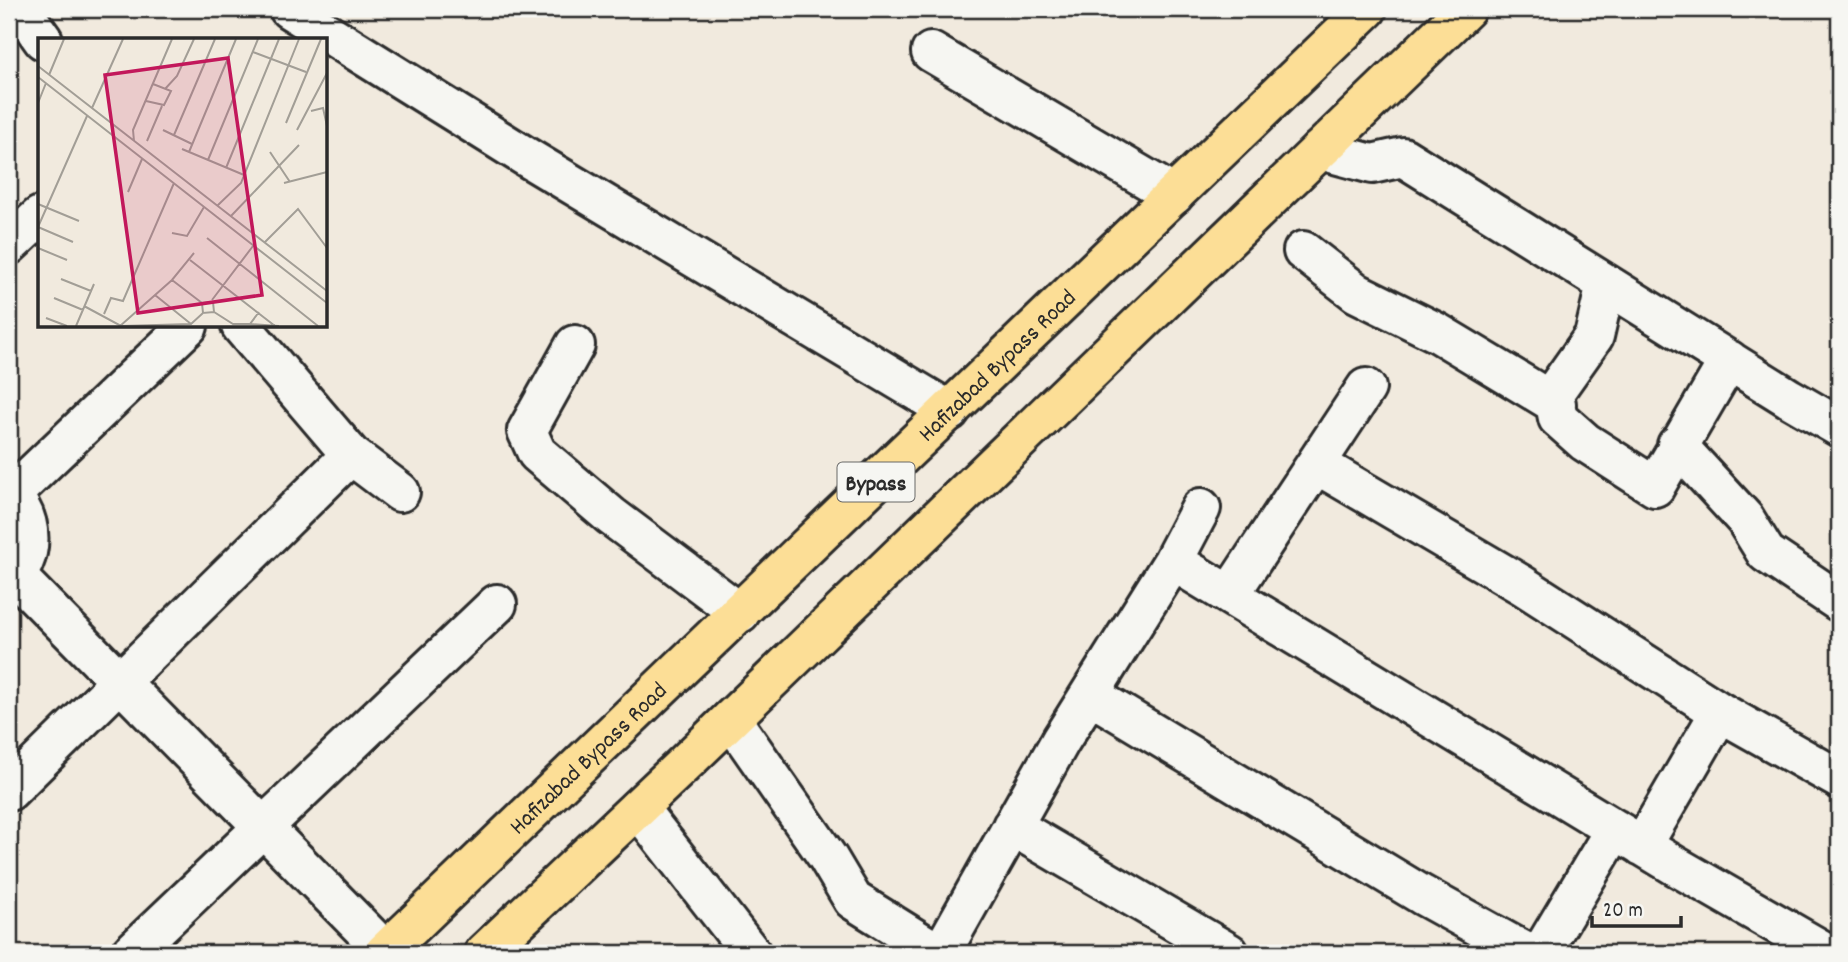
<svg xmlns="http://www.w3.org/2000/svg" width="1848" height="962" viewBox="0 0 1848 962" font-family="Dekko,sans-serif">
<style>
.lines{fill:none;stroke-linecap:round;stroke-linejoin:round}
.minor-casing{stroke:#2b2b2b;stroke-width:44}
.highway-casing{stroke:#2b2b2b;stroke-width:44}
.minor{stroke:#f6f6f2;stroke-width:38}
.highway{stroke:#fcde96;stroke-width:38}
.labels{text-anchor:middle;stroke-width:5;stroke-linejoin:round;paint-order:stroke}
.shield{fill:#f6f6f2;stroke:#686867;stroke-width:2}
.shield-label{font-size:23px;font-weight:bold;fill:#2b2b2b}
.street-label{font-size:24px;fill:#2b2b2b;stroke:#f6f6f2}
.inset-road{fill:none;stroke:#a29e96;stroke-width:2}
.view{fill:#c2185b;fill-opacity:0.15;stroke:#c2185b;stroke-width:3.5}
.inset-edge{fill:none;stroke:#2b2b2b;stroke-width:3.5}
</style>
<rect width="100%" height="100%" fill="#f1eade"/>
<filter id="ink" filterUnits="userSpaceOnUse"><feTurbulence type="fractalNoise" baseFrequency=".0143" numOctaves="2"/><feDisplacementMap in="SourceGraphic" scale="14" xChannelSelector="R" yChannelSelector="G"/><feConvolveMatrix kernelMatrix="1 2 1 2 8 2 1 2 1" color-interpolation-filters="sRGB"/></filter>
<g filter="url(#ink)">
<g class="lines">
<defs>
<path id="minor" d="M21,9L43,40
M289,9L528,158L950,411
M931,52L1174,195
M1320,150L1372,164L1403,157L1789,398L1839,427
M9,245L40,216
M1303,251L1357,293L1438,333L1556,404
M1606,284L1594,336L1553,394L1558,418L1585,442L1655,487L1729,360
M241,326L351,455L400,492
M575,345L527,431L537,453L611,516L740,613
M1677,445L1745,519L1766,553L1839,602
M1316,464L1522,585L1720,712L1839,779
M9,493C35,520 35,557 9,583
M11,495L188,326
M1173,561L1674,865L1827,953
M16,576L386,952
M1230,594L1366,388
M1090,695L1422,895L1527,953
M731,719L828,858L853,900L938,953
M9,791L351,455
M638,808L751,953
M1012,826L1229,953
M1642,846L1720,712
M131,953L497,604
M941,953L1061,740L1173,561L1201,508
M1541,953L1615,829"/>
<g id="highway">
<path id="s1" d="M384,953L1367,9"/>
<path d="M484,953L682,766L1466,9"/>
</g>
</defs>
<use href="#minor" class="minor-casing"/>
<use href="#highway" class="highway-casing"/>
<use href="#minor" class="minor"/>
<use href="#highway" class="highway"/>
</g>
</g>
<g class="labels">
<rect class="shield" x="837.5" y="462.5" width="77" height="39" rx="5"/>
<g class="shield-label">
<text x="876" y="490">Bypass</text>
</g>
<g class="street-label">
<text dy="8" stroke="none"><textPath href="#s1" startOffset="849">Hafizabad Bypass Road</textPath></text>
<text dy="8" stroke="none"><textPath href="#s1" startOffset="282">Hafizabad Bypass Road</textPath></text>
</g>
</g>
<g transform="translate(38 38)">
<rect width="289" height="289" fill="#f1eade"/>
<path class="inset-road" d="M215,14L268,34M0,28L289,253M11,37L26,1M0,39L289,265M127,51L139,38L156,1M108,63L126,67L133,53L115,46M0,65L8,45M54,70L85,1M273,73L285,70L289,88M248,85L283,1M125,92L154,106M259,92L289,35M136,97L177,1M96,103L95,92L134,1M109,103L124,68M144,111L206,137M151,114L198,1M232,114L252,144M170,122L220,1M188,130L241,1M246,145L289,134M90,154L104,121M0,166L41,183M179,168L203,145L261,1M193,178L261,107M0,189L49,78M0,189L35,204M134,195L149,198L166,169M169,200L280,288M226,205L260,171L289,210M0,210L29,222M152,222L237,288M23,241L53,253M134,242L164,265M117,257L153,286M16,260L45,272M174,262L215,208M46,268L83,288L153,286L165,275M176,274L175,264L164,265L165,275L176,274L195,286H212L221,274M66,276L73,260L85,263L136,145M8,280L29,288M212,286L241,288M38,288L56,246M82,288L134,242L156,215"/>
<path class="view" d="M190,20L224,257L100,275L67,37Z"/>
<rect width="289" height="289" class="inset-edge"/>
</g>
<rect width="1848" height="962" fill="none" stroke="#f6f6f2" stroke-width="35"/>
<rect x="18" y="18" width="1813" height="927" fill="none" stroke="#2b2b2b" stroke-width="2.5" filter="url(#ink)"/>
<path d="M1592 916v10h89v-10" fill="none" stroke="#2b2b2b" stroke-width="3.5"/>
<text x="1603" y="916" font-size="21" fill="#2b2b2b" stroke="#f6f6f2" stroke-width="5" paint-order="stroke">20 m</text>
</svg>
